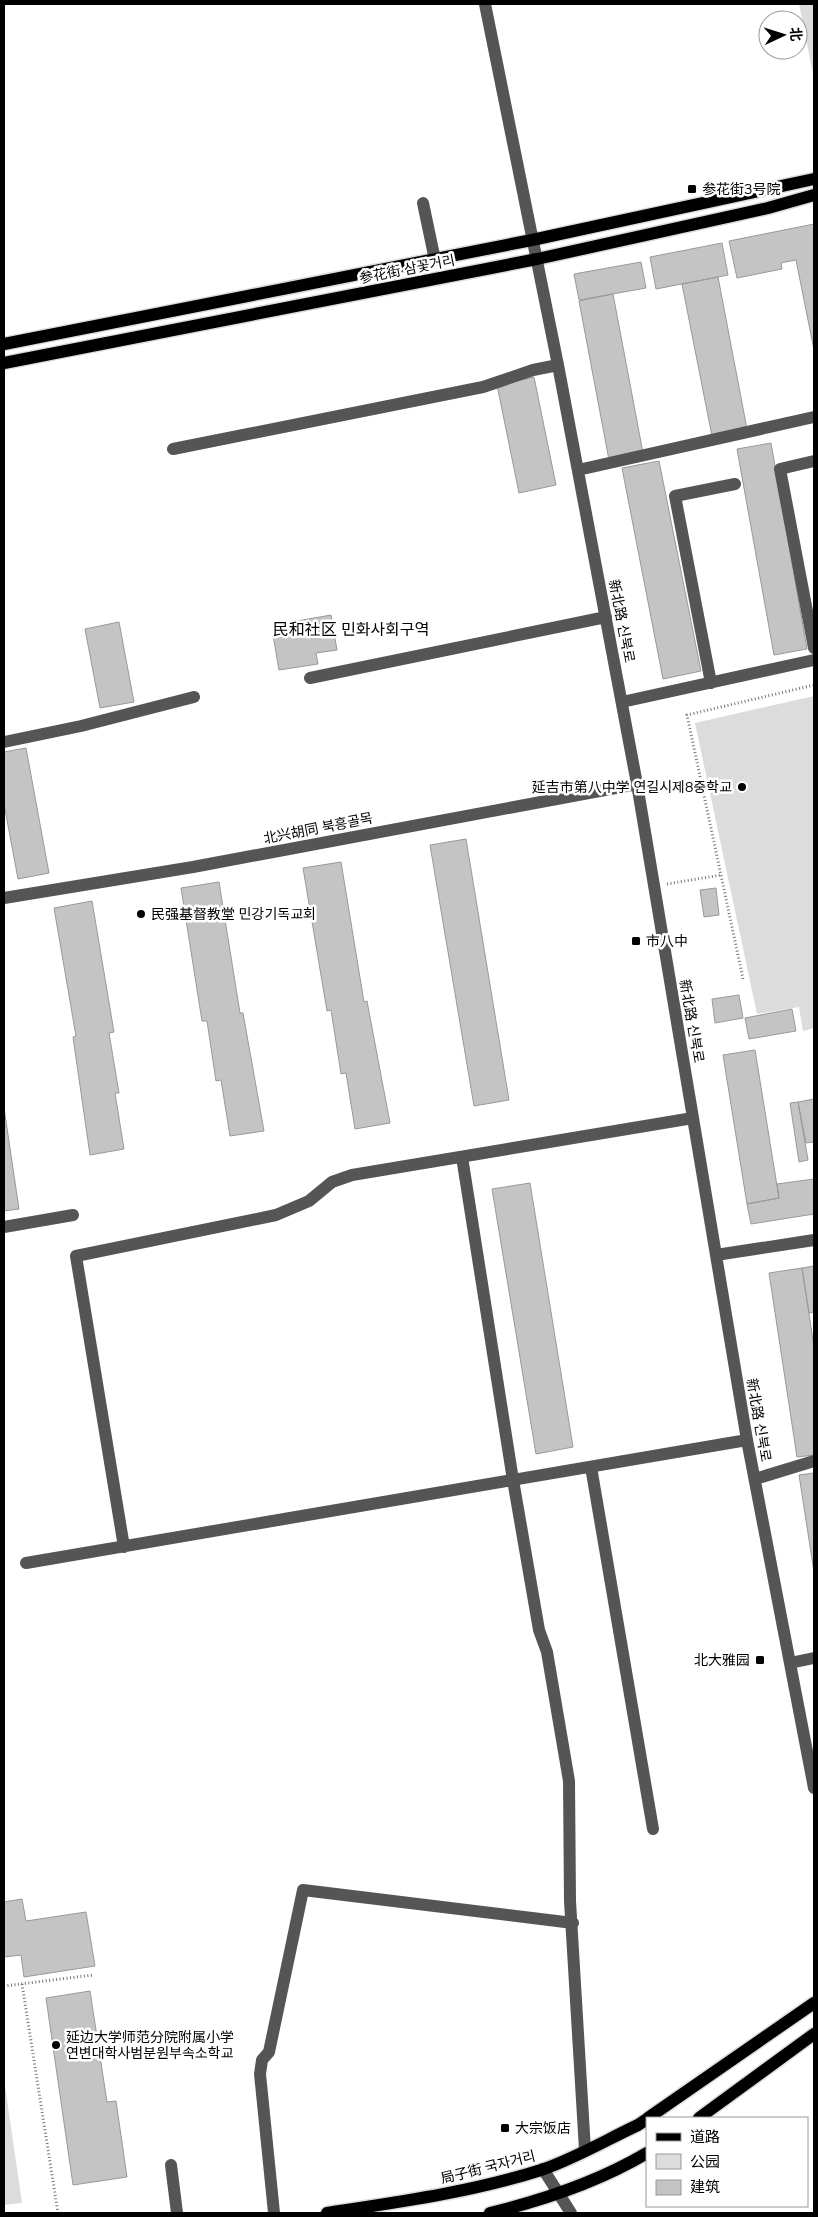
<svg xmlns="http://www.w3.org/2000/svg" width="818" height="2217" viewBox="0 0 818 2217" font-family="Mulish,'Noto Sans SC','Noto Sans KR',sans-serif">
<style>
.green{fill:#dcdcdc}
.building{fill:#c4c4c4;stroke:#999}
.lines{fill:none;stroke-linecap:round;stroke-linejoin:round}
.major-casing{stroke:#dbdbdb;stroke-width:15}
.path{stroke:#777;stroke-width:3;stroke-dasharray:1 2.5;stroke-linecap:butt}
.minor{stroke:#555;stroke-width:12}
.major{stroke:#000;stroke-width:12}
.poi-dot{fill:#000;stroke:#fff;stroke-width:2}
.labels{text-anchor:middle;stroke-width:5;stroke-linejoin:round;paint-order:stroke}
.poi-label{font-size:14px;fill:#000;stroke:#fff;text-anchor:start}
.street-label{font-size:14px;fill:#000;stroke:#fff}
.quarter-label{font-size:16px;fill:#000;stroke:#fff}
</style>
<rect width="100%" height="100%" fill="#fff"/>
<path class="green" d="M799,4H814V79Z
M814,696V1028L803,1031L799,1007L757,1014L695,723Z
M4,2079L22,2203L4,2205Z"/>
<path class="building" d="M814,224V350L796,260L781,263L782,269L737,278L729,241Z
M722,243L728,275L656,289L650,257Z
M641,262L646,288L579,300L574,274Z
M718,277L747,429L712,436L682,284Z
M613,294L643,453L609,460L579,301Z
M534,377L556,485L519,493L497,385Z
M771,443L807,649L774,655L737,449Z
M659,461L701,671L663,679L622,468Z
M331,615L337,650L316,653L318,664L279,670L273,635L298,631L297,621Z
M119,622L134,702L100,708L85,629Z
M26,748L49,873L18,879L4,804V752Z
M466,839L509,1100L474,1106L430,845Z
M341,862L364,1002L367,1001L390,1123L355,1129L346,1073L341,1074L331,1010L327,1011L303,868Z
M219,882L240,1013H243L264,1131L230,1136L221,1080L216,1081L207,1021H202L181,888Z
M716,888L719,915L704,917L700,890Z
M92,901L114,1032L109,1033L119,1093H115L124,1149L90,1155L73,1037L76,1036L54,908Z
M739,995L743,1018L715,1023L712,999Z
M792,1009L796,1031L749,1039L745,1018Z
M755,1050L779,1198L747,1204L723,1055Z
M814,1099V1142L806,1143L798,1102Z
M798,1102L808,1160L799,1162L790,1103Z
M4,1108L19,1209L4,1211Z
M814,1179V1214L751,1224L747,1204L779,1198L777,1184Z
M530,1183L573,1447L536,1454L492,1189Z
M814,1266V1312L809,1313L802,1268Z
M802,1268L814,1347V1455L797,1457L769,1273Z
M814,1473V1572L799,1475Z
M22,1899L26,1921L86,1912L95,1966L24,1977L21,1955L4,1957V1902Z
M90,1991L107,2102L116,2101L127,2177L73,2185L46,1998Z"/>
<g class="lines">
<defs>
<path id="major" d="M4,344L532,240L814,179
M4,363L537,259L768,208L814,195
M648,2118L814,2003
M699,2118L814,2034
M327,2213C399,2202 472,2192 541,2170C574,2159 606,2140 638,2125L647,2119
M490,2213C544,2200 598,2182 647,2153"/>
</defs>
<use href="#major" class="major-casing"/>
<path class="path" d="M667,884L721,875
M743,979L687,715L814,685
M22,1984L58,2213
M4,1986L93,1975"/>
<path class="minor" d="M485,4L558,365L637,784L747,1440L814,1788
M423,203L435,260
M173,449L483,387L533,370L558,365
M814,461L780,469L814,648
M578,470L814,417
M310,678L606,617
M711,683L675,496L735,484
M622,702L814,660
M4,742L81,726L194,697
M4,898L193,867L637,784
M462,1157L513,1480L539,1630L547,1652L569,1781L570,1901L585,2150
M4,1227L73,1215
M716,1255L814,1240
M591,1467L653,1829
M755,1479L814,1461
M124,1547L76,1256L276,1215L309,1201L332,1182L352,1175L693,1118
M26,1563L747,1440
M790,1663L814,1658
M171,2165L177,2213
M543,2169L571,2213
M274,2213L260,2074L262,2060L269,2052L303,1890L573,1923"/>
<use href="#major" class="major"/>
</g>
<g class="poi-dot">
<rect x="687" y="184" width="10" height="10" rx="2.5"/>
<circle cx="742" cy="787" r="5"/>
<circle cx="141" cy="914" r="5"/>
<rect x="631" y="936" width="10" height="10" rx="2.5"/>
<rect x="755" y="1655" width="10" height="10" rx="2.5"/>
<circle cx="56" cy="2045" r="5"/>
<rect x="500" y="2123" width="10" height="10" rx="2.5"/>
</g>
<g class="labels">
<g class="poi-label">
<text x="702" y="194">参花街3号院</text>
<text x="732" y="792" text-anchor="end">延吉市第八中学 연길시제8중학교</text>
<text x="151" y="919">民强基督教堂 민강기독교회</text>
<text x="646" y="946">市八中</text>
<text x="750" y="1665" text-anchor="end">北大雅园</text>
<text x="66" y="2042">延边大学师范分院附属小学<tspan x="66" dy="16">연변대학사범분원부속소학교</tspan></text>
<text x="515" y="2133">大宗饭店</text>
</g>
<g class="street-label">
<text transform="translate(407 269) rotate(-11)" y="5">参花街 삼꽃거리</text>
<text transform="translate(622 621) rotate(79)" y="5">新北路 신북로</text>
<text transform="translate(318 828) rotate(-11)" y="5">北兴胡同 북흥골목</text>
<text transform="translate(692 1021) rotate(80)" y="5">新北路 신북로</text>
<text transform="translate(759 1420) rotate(80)" y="5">新北路 신북로</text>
<text transform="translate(488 2167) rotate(-14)" y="5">局子街 국자거리</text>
</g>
<g class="quarter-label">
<text x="351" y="635">民和社区 민화사회구역</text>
</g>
</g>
<rect width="818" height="2217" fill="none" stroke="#000000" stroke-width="10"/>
<rect x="646" y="2117" width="162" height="90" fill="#ffffff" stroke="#999999"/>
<rect x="656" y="2133" width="25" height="8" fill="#000000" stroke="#999999"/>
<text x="690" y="2142" font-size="15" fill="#000000">道路</text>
<rect x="656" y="2154" width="25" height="15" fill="#dcdcdc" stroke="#999999"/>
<text x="690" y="2167" font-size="15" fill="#000000">公园</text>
<rect x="656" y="2180" width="25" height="15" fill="#c4c4c4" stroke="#999999"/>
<text x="690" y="2192" font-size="15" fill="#000000">建筑</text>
<g transform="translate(783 35) rotate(86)"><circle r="24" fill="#ffffff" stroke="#999999"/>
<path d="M0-4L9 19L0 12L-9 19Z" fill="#000000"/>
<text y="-8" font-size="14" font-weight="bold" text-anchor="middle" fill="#000000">北</text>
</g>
</svg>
